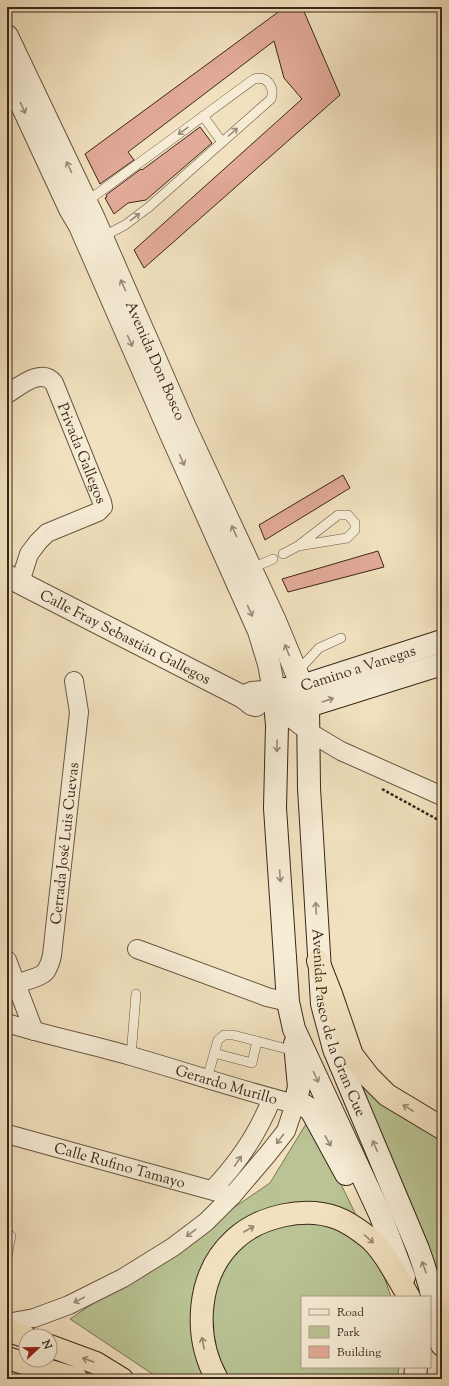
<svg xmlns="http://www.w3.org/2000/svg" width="449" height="1386" viewBox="0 0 449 1386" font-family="'Sorts Mill Goudy',serif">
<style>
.green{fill:#b9c393;stroke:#7a7556}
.building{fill:#e2aa98;stroke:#3a2719}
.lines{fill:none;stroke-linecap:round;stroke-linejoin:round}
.service-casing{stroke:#685642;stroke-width:10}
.minor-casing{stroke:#685642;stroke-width:20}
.tertiary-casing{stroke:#685642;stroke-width:24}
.secondary-casing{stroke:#3a2719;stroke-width:24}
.trunk-casing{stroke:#3a2719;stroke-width:24}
.path{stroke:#3a2719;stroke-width:2.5;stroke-dasharray:3 2;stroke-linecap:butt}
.service{stroke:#f6ecd5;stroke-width:9}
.minor{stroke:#f6ecd5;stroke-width:18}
.tertiary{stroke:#f6ecd5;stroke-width:22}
.secondary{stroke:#f6ecd5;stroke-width:22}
.trunk{stroke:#f1e1be;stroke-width:22}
.oneway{stroke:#988a77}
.oneway2{stroke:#96846c}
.labels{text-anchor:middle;stroke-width:3.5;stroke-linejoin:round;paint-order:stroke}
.street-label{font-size:15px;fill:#3a2719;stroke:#f6ecd5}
</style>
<rect width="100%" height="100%" fill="#f1e1be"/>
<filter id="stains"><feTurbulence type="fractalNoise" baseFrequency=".005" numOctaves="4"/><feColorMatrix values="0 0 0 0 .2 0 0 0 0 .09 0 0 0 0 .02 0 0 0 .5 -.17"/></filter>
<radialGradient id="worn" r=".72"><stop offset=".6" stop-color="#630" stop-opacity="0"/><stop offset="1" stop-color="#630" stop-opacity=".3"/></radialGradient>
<path class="green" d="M361,1086L442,1134V1296Z
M309,1119L380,1264L391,1297H302V1367H399L397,1379H160L70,1319L270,1183Z"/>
<path class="building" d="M285,7H302L340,95L144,268L134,250L302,99L284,78L274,41L128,152L134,160L100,184L85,154Z
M200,127L212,143L146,200L128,203L114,214L105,198L107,197L106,195L141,169L142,170Z
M343,475L350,488L265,540L259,525Z
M378,551L384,567L288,592L282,579Z"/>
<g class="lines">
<defs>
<path id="service" d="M203,116L222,142
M86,202L254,79C267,75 275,87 271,99L149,207L125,225L102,237
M283,554L298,546L338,515H348L355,523V530L347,538L298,546
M250,569L273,559
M297,672L319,648L341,638
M214,1053L252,1063L257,1041
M131,1056L136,994
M207,1079L218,1040L224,1035H233L295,1051
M7,1256L11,1236"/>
<g id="minor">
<path id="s1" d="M7,394C20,386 42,367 54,383L102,502L103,507L98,512L47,533L38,542L29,554L20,582"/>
<path d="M276,707L309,732L341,751L442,796"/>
<path d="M137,949L267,997L288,1002"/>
<path d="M7,960L34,1031"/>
<path id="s2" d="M7,987C17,982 40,979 46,971C49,966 51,961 52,955L79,712L74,681"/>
<path id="s3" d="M7,1023C48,1036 90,1044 131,1056C186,1072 240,1090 295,1104L286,1131L267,1155L232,1196L206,1222L173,1247L123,1278L69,1305L34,1318L7,1323"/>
<path id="s4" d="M7,1134L232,1196"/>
<path d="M212,1190C239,1162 258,1134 272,1098"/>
</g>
<g id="tertiary">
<path id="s5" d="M7,36L94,219L184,425L275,621L302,686"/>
<path d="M7,73L70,209L80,226L170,432L259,631L269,664L274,691L252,693L243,697"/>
<path id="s6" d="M7,576L243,697L252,704L256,705"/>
</g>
<g id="secondary">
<path id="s7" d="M302,686L308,706L309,788L322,1004L334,1049L418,1249C430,1282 437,1310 442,1345"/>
<path d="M293,707L308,706L442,664"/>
<path d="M295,1044L299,1087L295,1104L305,1106L311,1110L346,1174"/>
<path id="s8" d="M404,1277L380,1214L294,1029L288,1002L275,808L277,725L274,691L302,686L442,641"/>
<path d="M415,1379L416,1367"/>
</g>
<path id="trunk" d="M318,961L331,994L352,1055L369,1077L387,1095L442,1128
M7,1330L26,1337
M50,1346L96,1363L122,1379
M7,1358L77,1379
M217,1379C193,1336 196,1274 235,1239C260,1216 305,1206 337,1218C348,1222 359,1230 368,1237C384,1250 398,1279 409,1297"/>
</defs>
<use href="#service" class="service-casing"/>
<use href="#minor" class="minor-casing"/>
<use href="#tertiary" class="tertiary-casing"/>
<use href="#secondary" class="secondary-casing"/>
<use href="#trunk" class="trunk-casing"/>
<path class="path" d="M382,789L442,822"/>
<use href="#service" class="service"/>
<use href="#minor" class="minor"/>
<use href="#tertiary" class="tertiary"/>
<use href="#secondary" class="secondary"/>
<use href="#trunk" class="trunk"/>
</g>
<defs><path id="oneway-shaft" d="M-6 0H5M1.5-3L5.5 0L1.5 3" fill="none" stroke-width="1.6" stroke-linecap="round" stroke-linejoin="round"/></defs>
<g class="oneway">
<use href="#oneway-shaft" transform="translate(23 108) rotate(65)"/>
<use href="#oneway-shaft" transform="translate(183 131) rotate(144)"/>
<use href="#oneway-shaft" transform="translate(233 132) rotate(-42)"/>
<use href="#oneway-shaft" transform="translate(69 167) rotate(-115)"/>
<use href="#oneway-shaft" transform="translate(135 217) rotate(-37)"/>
<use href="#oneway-shaft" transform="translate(123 285) rotate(-114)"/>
<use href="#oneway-shaft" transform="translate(130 341) rotate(66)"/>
<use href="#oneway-shaft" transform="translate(182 460) rotate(66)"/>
<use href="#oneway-shaft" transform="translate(234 531) rotate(-115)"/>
<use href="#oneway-shaft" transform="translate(250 611) rotate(66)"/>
<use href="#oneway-shaft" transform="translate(287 650) rotate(-112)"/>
<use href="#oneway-shaft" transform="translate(328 700) rotate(-19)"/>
<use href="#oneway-shaft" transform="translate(277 746) rotate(91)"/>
<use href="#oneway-shaft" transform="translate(280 876) rotate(86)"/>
<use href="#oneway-shaft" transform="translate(316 908) rotate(-93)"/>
<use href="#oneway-shaft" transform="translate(316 1077) rotate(65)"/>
<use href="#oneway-shaft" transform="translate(280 1139) rotate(127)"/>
<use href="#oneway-shaft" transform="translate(328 1141) rotate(61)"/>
<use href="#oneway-shaft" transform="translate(375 1146) rotate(-113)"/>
<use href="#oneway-shaft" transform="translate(238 1161) rotate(-56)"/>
<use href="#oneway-shaft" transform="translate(191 1233) rotate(143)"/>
<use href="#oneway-shaft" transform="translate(424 1267) rotate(-110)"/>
<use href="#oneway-shaft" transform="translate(79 1300) rotate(153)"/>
</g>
<g class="oneway2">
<use href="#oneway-shaft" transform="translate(408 1108) rotate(-149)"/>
<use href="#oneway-shaft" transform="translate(249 1229) rotate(-30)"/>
<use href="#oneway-shaft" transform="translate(369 1239) rotate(42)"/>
<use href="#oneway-shaft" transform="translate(203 1343) rotate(-101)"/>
<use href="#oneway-shaft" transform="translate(88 1360) rotate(-160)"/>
</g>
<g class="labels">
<g class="street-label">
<text dy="5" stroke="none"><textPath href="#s5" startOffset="357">Avenida Don Bosco</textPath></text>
<text dy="5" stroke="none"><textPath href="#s1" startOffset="129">Privada Gallegos</textPath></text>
<text dy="5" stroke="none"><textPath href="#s6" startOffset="133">Calle Fray Sebastián Gallegos</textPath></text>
<text dy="5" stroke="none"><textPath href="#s8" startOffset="698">Camino a Vanegas</textPath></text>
<text dy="5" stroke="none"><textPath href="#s2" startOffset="172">Cerrada José Luis Cuevas</textPath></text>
<text dy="5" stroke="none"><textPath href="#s7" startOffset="341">Avenida Paseo de la Gran Cue</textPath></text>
<text dy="5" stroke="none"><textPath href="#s3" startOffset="228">Gerardo Murillo</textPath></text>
<text dy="5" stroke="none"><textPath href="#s4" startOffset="117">Calle Rufino Tamayo</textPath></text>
</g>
</g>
<rect width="449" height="1386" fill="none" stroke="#f1e1be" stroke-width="24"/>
<rect x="8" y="8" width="433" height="1370" fill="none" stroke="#3a2719" stroke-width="2"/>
<rect x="12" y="12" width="425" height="1362" fill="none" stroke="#3a2719"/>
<rect x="301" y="1296" width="130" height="72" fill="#f6ecd5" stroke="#ab9d8a"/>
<rect x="309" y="1309" width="20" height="6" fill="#f6ecd5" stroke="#ab9d8a"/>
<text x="337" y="1316" font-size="12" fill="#3a2719">Road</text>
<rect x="309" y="1326" width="20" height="12" fill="#b9c393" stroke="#ab9d8a"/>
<text x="337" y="1336" font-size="12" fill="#3a2719">Park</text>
<rect x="309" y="1346" width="20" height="12" fill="#e2aa98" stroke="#ab9d8a"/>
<text x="337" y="1356" font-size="12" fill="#3a2719">Building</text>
<g transform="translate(38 1348) rotate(68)"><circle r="19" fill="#f6ecd5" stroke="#ab9d8a"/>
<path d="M0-3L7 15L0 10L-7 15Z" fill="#8f2418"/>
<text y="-6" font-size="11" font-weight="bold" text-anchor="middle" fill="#3a2719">N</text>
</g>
<rect width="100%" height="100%" filter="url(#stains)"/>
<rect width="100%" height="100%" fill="url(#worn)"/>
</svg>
